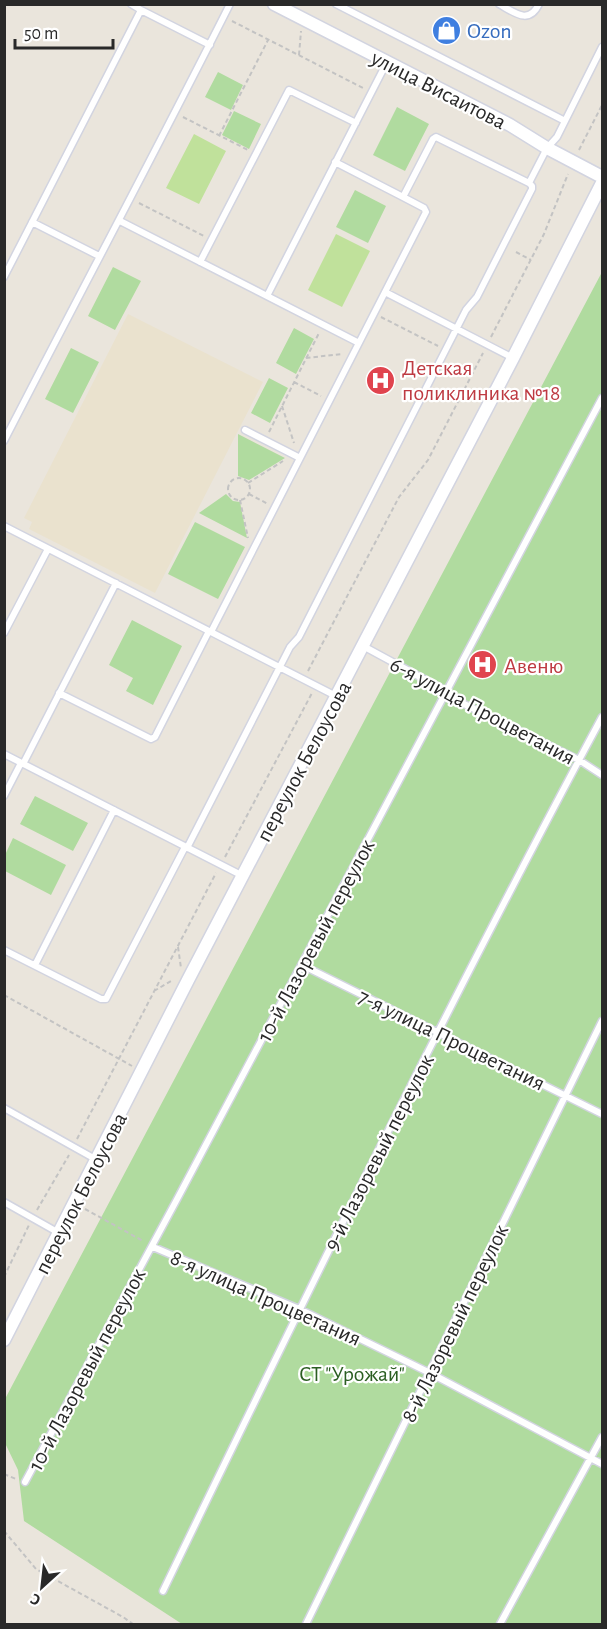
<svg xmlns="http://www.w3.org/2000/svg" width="607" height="1629" viewBox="0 0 607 1629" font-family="'Alegreya Sans',sans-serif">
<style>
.education{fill:#eae2ce}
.green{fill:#b0db9f}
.pitch{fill:#c0e19b}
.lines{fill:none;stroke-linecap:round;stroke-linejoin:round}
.service-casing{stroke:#d2d4e0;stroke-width:9}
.minor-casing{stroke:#d2d4e0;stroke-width:15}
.path{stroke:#c3c3c3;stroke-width:2;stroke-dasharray:4.5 3;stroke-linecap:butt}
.service{stroke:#fff;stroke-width:6}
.minor{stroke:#fff;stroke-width:12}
.labels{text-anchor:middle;stroke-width:4.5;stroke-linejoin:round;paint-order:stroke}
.shop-label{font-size:22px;fill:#366cbe;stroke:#fff;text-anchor:start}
.street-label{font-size:22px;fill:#292929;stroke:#fff}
.health-label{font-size:22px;fill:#be3a42;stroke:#fff;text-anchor:start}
.park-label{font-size:22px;fill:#2b5e22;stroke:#fff}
</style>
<rect width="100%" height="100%" fill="#eae5dc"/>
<path class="education" d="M128,314L263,382L155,593L29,529L32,522L24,518Z"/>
<path class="green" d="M218,72L243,85L231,110L205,97Z
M397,107L429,124L405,171L373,155Z
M234,111L261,124L249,149L222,135Z
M355,190L386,206L368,243L336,227Z
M113,267L141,281L115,330L88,316Z
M602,272V1624H182L24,1521L18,1470L5,1443V1399Z
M294,328L314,339L296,374L276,363Z
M71,348L99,362L73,413L45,399Z
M269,378L288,388L270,423L251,413Z
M238,434L285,458L249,480L238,476Z
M226,494L233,501L240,502L247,538L199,513Z
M195,522L245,547L218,599L168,574Z
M132,620L182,646L153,705L126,691L133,678L109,665Z
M35,796L88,823L73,851L20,824Z
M13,838L66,865L51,895L5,871V855Z"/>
<path class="pitch" d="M194,134L226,151L199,204L166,188Z
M336,234L370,251L342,307L308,290Z"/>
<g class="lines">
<defs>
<path id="service" d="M131,4L141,10
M336,4L565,121
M499,4C515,13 529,25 539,4
M335,162L403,197
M120,221L359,343
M32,222L99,256
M200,262L289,90L356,123
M4,277L141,10L210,45
M385,292L426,212L424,208L403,197L433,139L436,137L529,183
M267,296L387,62
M245,430L300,458
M4,441C79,295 156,151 230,4
M4,526L336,696
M211,632L385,292L513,358
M4,633L48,549
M363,646L446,691L462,703L579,760L602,775
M59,693L151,739L155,737L209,631
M4,754L243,876
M23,764L116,583
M4,796L21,763
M187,848L290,647L299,637L466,310L477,297L532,189V186L529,183L547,148L557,137L602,47
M4,950L101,999H106L185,847
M35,965L114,810
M302,965L602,1114
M4,1108L97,1160
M4,1202L59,1233
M153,1247L299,1309L430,1373L602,1464
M25,1482C220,1122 410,759 602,398
M163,1591C305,1297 448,1004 602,717
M306,1624L602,1021
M500,1624L602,1437"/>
<path id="minor" d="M274,4L510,125L547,148L602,177
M4,1340L188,980L513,358L602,183"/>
</defs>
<use href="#service" class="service-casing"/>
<use href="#minor" class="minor-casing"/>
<path class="path" d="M232,21L363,88
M299,55L301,31
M183,117L248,150
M219,136L268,40
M579,150L602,105
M139,203L204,236
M516,252L531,260
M381,317L438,346
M491,337L544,234L568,174
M306,358L342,354
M294,382L321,396
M282,406L294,443
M269,432L319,333
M228 489a11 11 0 1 1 22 0a11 11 0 1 1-22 0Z
M248,483L283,461
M249,494L268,504
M240,500L248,538
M308,671L399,497L428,460L483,353
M225,857L312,693
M178,947L181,968
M154,991L173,980
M4,995L132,1066
M77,1139L216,873
M85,1209L143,1241
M37,1210L69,1155
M4,1277L29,1225
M4,1474L16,1479
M4,1531L36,1569L123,1617L133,1624"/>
<use href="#service" class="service"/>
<use href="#minor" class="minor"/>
</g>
<defs>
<symbol id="shop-disc" viewBox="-11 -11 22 22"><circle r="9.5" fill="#3f7fe0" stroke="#fff"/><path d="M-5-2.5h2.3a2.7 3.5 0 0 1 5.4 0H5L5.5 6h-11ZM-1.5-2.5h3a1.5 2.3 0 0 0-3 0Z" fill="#fff"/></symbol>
<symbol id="hospital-disc" viewBox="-11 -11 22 22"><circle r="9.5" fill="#e0444e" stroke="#fff"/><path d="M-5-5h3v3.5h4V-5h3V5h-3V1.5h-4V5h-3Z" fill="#fff"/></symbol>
</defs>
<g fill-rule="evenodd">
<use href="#shop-disc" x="430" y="14" width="33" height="33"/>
<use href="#hospital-disc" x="364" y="364" width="33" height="33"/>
<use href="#hospital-disc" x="466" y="648" width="33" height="33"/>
</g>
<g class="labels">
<g class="shop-label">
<text x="467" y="38">Ozon</text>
</g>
<g class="street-label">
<text transform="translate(439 89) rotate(27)" y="8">улица Висаитова</text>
<text transform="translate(483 710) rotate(28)" y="8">6-я улица Процветания</text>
<text transform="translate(303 761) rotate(-62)" y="8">переулок Белоусова</text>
<text transform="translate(315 940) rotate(-62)" y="8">10-й Лазоревый переулок</text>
<text transform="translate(452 1039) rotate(26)" y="8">7-я улица Процветания</text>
<text transform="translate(378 1152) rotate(-63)" y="8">9-й Лазоревый переулок</text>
<text transform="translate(80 1193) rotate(-63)" y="8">переулок Белоусова</text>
<text transform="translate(266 1297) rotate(24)" y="8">8-я улица Процветания</text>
<text transform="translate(454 1323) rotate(-64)" y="8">8-й Лазоревый переулок</text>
<text transform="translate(86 1369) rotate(-62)" y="8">10-й Лазоревый переулок</text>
</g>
<g class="health-label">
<text x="402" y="375">Детская<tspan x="402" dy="25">поликлиника №18</tspan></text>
<text x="504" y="673">Авеню</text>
</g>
<g class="park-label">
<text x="352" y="1381">СТ "Урожай"</text>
</g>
</g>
<rect width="607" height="1629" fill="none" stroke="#292929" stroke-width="12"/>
<g transform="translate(42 1587) rotate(207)" stroke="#ffffff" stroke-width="4.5" paint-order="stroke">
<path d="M0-4.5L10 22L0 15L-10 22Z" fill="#292929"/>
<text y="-9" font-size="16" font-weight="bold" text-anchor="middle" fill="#292929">С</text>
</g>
<path d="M15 39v9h98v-9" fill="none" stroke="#292929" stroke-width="3"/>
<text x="24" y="39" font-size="18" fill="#292929" stroke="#ffffff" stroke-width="4.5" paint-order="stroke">50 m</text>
</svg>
